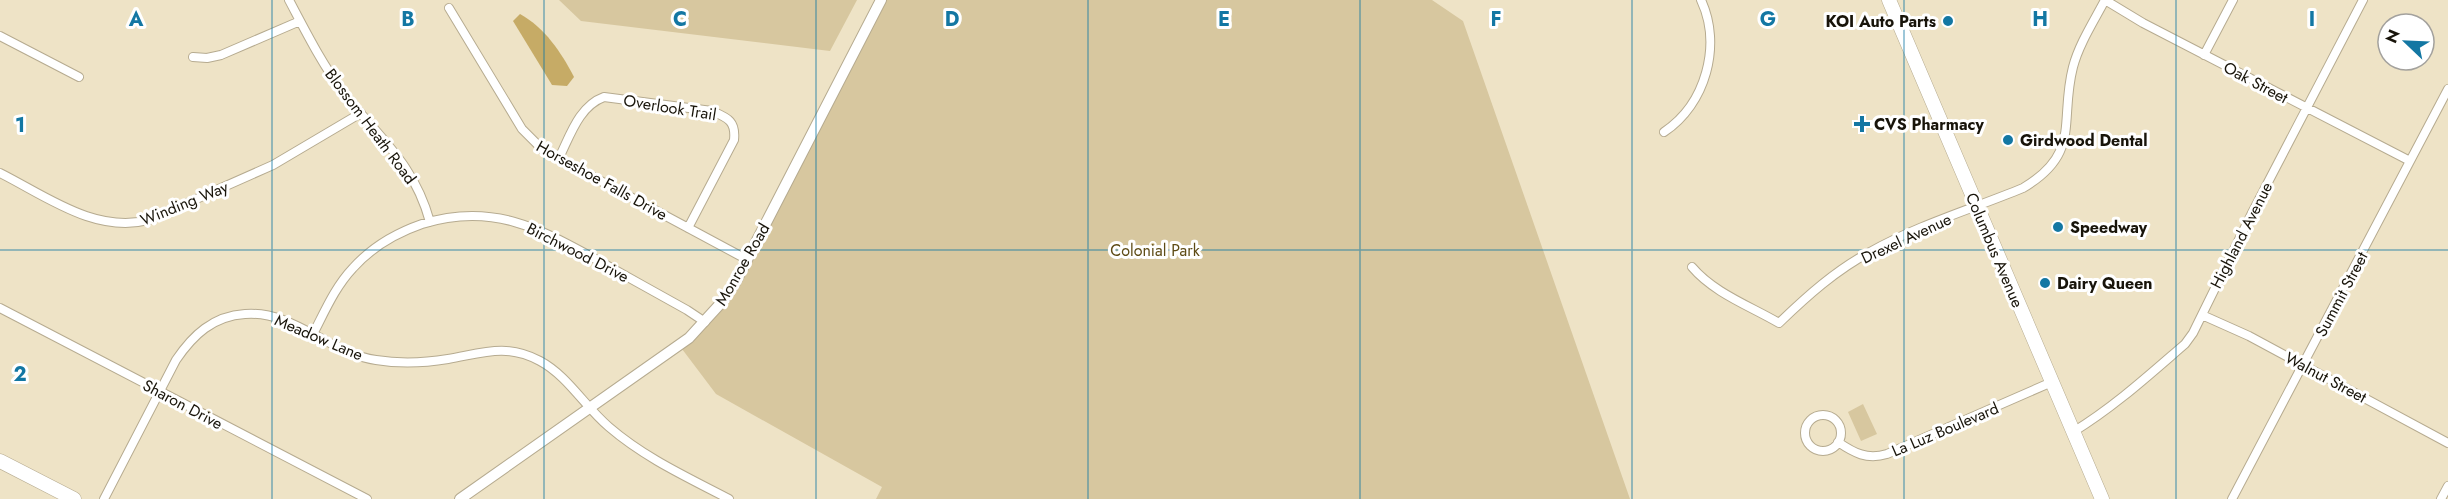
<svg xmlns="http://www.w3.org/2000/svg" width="2448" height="499" viewBox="0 0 2448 499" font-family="Jost,sans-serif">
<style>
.green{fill:#d7c79f}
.water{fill:#c6ab66}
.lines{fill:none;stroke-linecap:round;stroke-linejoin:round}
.minor-casing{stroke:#b6ab90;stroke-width:10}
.tertiary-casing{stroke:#b6ab90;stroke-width:12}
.primary-casing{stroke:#b6ab90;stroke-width:15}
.minor{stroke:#fff;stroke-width:8}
.tertiary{stroke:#fff;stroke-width:10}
.primary{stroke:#fff;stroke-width:14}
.grid{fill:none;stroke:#1377a3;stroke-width:1.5;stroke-opacity:0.55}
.poi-dot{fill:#1377a3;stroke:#fff;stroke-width:2}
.labels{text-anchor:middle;stroke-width:6;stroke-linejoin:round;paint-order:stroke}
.poi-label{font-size:16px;font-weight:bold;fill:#18140a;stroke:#fff;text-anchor:start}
.street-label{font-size:16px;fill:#18140a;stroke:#fff}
.park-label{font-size:16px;fill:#5e4b15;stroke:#fff}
.grid-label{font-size:20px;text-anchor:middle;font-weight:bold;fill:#1377a3;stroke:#fff;stroke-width:6;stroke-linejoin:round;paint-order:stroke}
</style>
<rect width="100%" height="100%" fill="#eee3c6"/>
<path class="green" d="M559,0H857L830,51L581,21Z
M881,0H1432L1463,21L1630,499H876L882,487L716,394L679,345L721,303Z
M1863,404L1877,434L1861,441L1848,412Z"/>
<path class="water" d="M520,14C545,28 561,52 574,77L567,86L552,85L513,21Z"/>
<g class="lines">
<defs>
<path id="minor" d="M289,0C306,32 322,64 343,92C379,138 414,163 430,222
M2105,0L2143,23L2410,161
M449,8L522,129L543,150L746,259
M0,36L79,77
M2204,55L2233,0
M193,57L207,58L221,55L300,21
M1664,132C1706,104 1722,45 1701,0
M559,158C570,136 579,106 604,97L712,111C728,118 736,121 734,140L688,228
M0,173C46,196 95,234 149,220L273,165L361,113
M1692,267C1714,293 1750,306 1779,323C1807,296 1836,270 1870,252C1918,225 1972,209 2023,188C2082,153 2059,121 2073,67C2079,44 2094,21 2105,0
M0,308L367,499
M2202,315L2249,336L2448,443
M313,334C325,311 335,287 353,268C371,248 396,233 422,224C492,202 539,228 599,261C628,277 658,294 687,310L705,322
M1805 433a18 18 0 1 1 36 0a18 18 0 1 1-36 0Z
M2073,432C2114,407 2149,375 2185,344L2193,333L2253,211L2363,0
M1838,442C1854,453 1867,460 1887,454L2052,382
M104,499L176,360C193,335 213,316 245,314C293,310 329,353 376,360C400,364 424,363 448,359C483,353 506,343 540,361C568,376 585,407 609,427C645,458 687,477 729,499
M2232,499L2448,89
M2441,499L2448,486"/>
<path id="tertiary" d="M460,499L689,338L721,303L736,281L881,0"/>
<path id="primary" d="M1889,0L2102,499
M0,461L74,499"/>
</defs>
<use href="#minor" class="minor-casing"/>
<use href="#tertiary" class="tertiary-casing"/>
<use href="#primary" class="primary-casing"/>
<use href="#minor" class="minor"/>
<use href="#tertiary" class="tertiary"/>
<use href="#primary" class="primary"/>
</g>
<path class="grid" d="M272,0V499M544,0V499M816,0V499M1088,0V499M1360,0V499M1632,0V499M1904,0V499M2176,0V499M0,250H2448"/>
<g class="poi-dot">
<circle cx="1948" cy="21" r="6"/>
<path d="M1859 115h6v6h6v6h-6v6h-6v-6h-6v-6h6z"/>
<circle cx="2008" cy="140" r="6"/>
<circle cx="2058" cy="227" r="6"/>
<circle cx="2045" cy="283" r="6"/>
</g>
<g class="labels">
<g class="poi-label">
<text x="1936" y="27" text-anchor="end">KOI Auto Parts</text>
<text x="1874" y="130">CVS Pharmacy</text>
<text x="2020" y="146">Girdwood Dental</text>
<text x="2070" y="233">Speedway</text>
<text x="2057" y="289">Dairy Queen</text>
</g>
<g class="street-label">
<text transform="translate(2256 82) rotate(28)" y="6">Oak Street</text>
<text transform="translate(670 107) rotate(9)" y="6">Overlook Trail</text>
<text transform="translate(371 126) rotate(53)" y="6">Blossom Heath Road</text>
<text transform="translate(602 180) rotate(29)" y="6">Horseshoe Falls Drive</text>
<text transform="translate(184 203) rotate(-22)" y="6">Winding Way</text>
<text transform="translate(2241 235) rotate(-63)" y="6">Highland Avenue</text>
<text transform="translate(1906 238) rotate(-25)" y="6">Drexel Avenue</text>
<text transform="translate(1995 250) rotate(67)" y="6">Columbus Avenue</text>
<text transform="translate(578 252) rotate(27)" y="6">Birchwood Drive</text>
<text transform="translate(742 264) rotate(-60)" y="6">Monroe Road</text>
<text transform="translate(2341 294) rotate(-62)" y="6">Summit Street</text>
<text transform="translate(319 337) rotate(23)" y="6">Meadow Lane</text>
<text transform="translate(2326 377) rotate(28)" y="6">Walnut Street</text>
<text transform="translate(183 404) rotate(28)" y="6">Sharon Drive</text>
<text transform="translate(1945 429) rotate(-23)" y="6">La Luz Boulevard</text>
</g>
<g class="park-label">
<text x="1155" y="256">Colonial Park</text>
</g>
</g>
<g class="grid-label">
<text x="136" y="26">A</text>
<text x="408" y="26">B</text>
<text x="680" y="26">C</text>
<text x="952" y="26">D</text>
<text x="1224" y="26">E</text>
<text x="1496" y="26">F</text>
<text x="1768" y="26">G</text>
<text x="2040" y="26">H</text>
<text x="2312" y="26">I</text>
<text x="20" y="132">1</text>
<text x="20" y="381">2</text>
</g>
<g transform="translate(2406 42) rotate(293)"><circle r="28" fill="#ffffff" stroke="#a3a19d" stroke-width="1.5"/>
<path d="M0-4.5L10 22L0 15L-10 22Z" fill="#1377a3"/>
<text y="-9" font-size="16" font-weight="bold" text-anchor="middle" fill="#18140a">N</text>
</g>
</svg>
